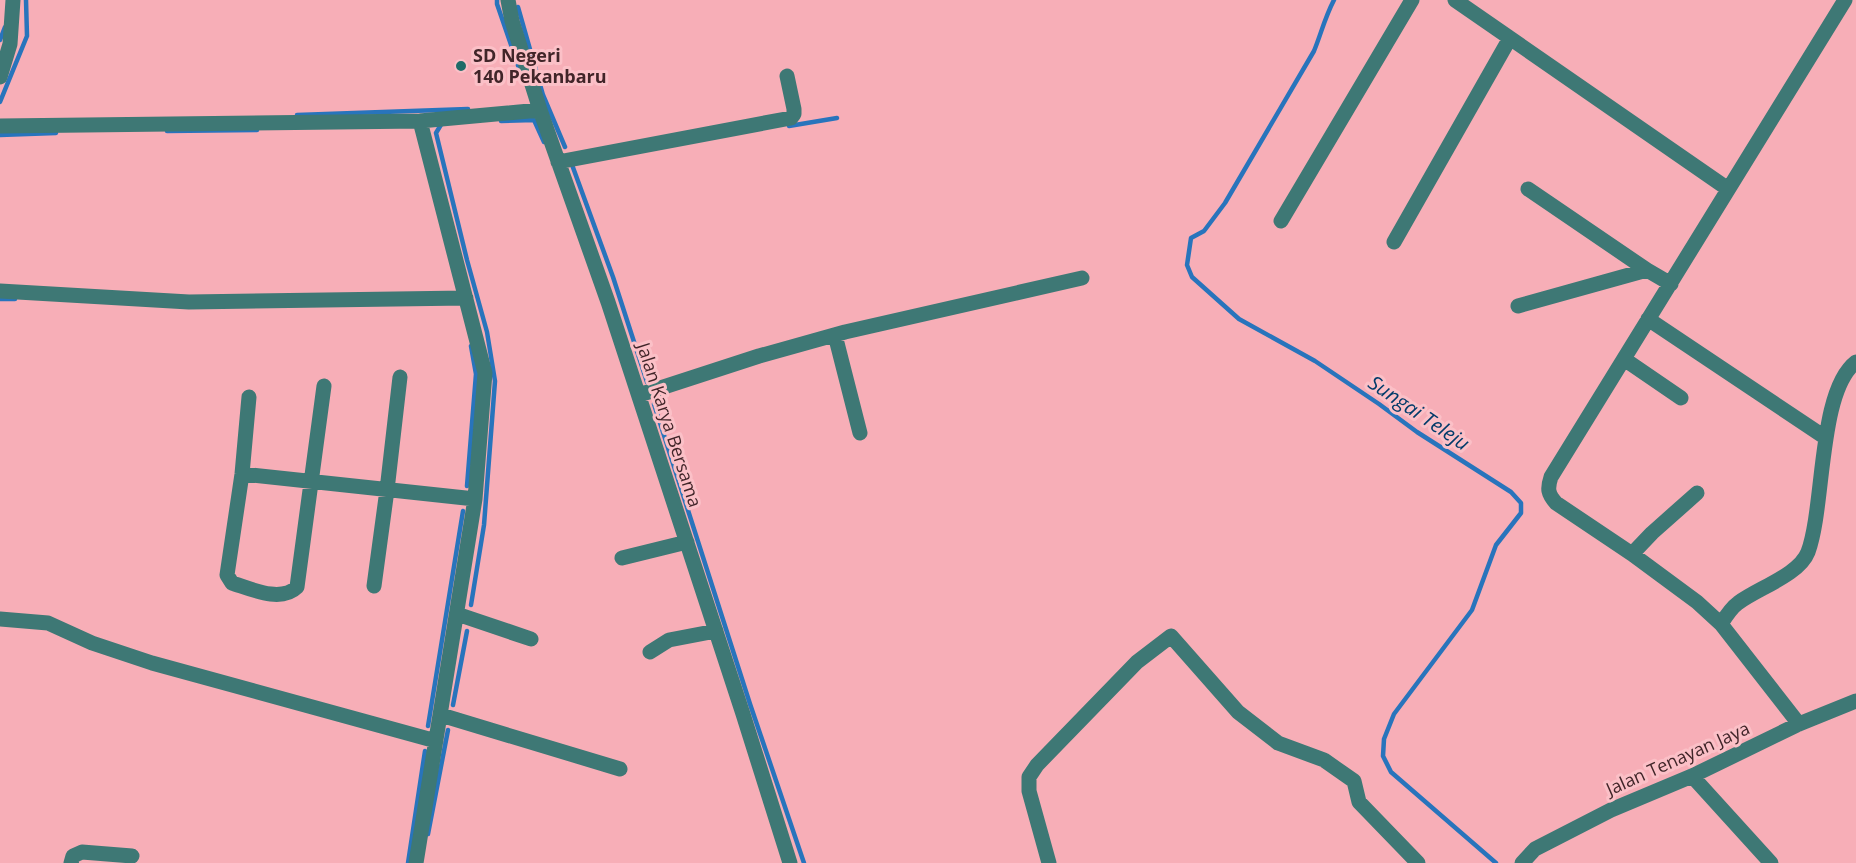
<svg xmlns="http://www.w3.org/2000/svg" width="1856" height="863" viewBox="0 0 1856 863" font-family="'Open Sans',sans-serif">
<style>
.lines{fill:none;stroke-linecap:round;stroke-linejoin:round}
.stream{stroke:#2874bc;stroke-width:4.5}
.minor{stroke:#3e7875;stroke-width:15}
.poi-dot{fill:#1f6b68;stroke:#fbc0c7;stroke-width:2}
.labels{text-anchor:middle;stroke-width:6;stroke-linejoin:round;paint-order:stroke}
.poi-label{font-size:18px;font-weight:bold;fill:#412529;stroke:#fbc0c7;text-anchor:start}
.street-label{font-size:18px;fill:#412529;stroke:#fbc0c7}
.water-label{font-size:20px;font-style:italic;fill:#023b6a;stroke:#fbc0c7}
</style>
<rect width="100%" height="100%" fill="#f7aeb7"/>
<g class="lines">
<path class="stream" d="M497,0V4L520,71
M1334,0C1325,17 1321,34 1314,51L1225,203L1204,231L1191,238L1187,265L1192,277L1239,319L1315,361L1379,404L1417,432L1511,492L1521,503V513L1496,545L1472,610L1394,714L1384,739L1383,756L1391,772L1496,863
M518,7L543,95L565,147
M0,40L5,27
M0,102L27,36L26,0
M297,115L468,109
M501,121L534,120L544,142
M442,123L436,133L467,260L487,332L495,381L484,525L471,605
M789,126L837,118
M167,131L257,130
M0,135L56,133
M571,162L613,277L647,382
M0,299H15
M654,404L750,704L804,863
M467,486L476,374L471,346
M453,705L467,631
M428,726L463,511
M428,834L448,730
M408,863L425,751"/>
<path class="minor" d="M508,0L512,21L540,110L608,302L743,714L790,863
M1455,0L1728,189
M0,77L10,44L13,0
M0,126L420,121L540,110
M558,162L791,118L794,114V109L787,76
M1528,189L1647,270
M1281,221L1412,0
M1394,242L1510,38
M0,291L189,302L466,298
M1518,306L1647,270L1671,284
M1648,319L1826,438
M835,335L860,433
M1624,359L1681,398
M639,395L759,356L845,332L1082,278
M249,397L242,474L227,575L232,583C251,589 281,603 297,587L324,386
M242,474L475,499
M1632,554L1652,533L1697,493
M622,558L687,542
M374,586L387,490L400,377
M457,614L531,639
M0,619L48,623L92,643L152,663L436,741
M1721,624C1726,616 1731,608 1738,603C1758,588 1799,575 1808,552C1825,506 1818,391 1856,362
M650,652L669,640L716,631
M441,715L620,769
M1799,724L1721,624L1697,602L1632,554L1556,503C1548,494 1547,489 1551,477L1845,0
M1692,776L1771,863
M71,863L73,856L82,852L132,856
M416,863L475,499L485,373L420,121
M1049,863L1029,791V777L1037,765L1137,662L1171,636L1238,712L1278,743L1324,760L1354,781L1359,802L1418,863
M1522,863L1535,849L1611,810L1692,776L1799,724L1856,701"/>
</g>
<circle class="poi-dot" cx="461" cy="66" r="6"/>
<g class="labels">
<g class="poi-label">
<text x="473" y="62">SD Negeri<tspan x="473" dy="21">140 Pekanbaru</tspan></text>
</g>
<g class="street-label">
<text transform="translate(669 425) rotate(72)" y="6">Jalan Karya Bersama</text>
<text transform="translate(1678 759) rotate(-24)" y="6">Jalan Tenayan Jaya</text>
</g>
<g class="water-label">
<text transform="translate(1419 413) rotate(34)" y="7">Sungai Teleju</text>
</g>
</g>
</svg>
